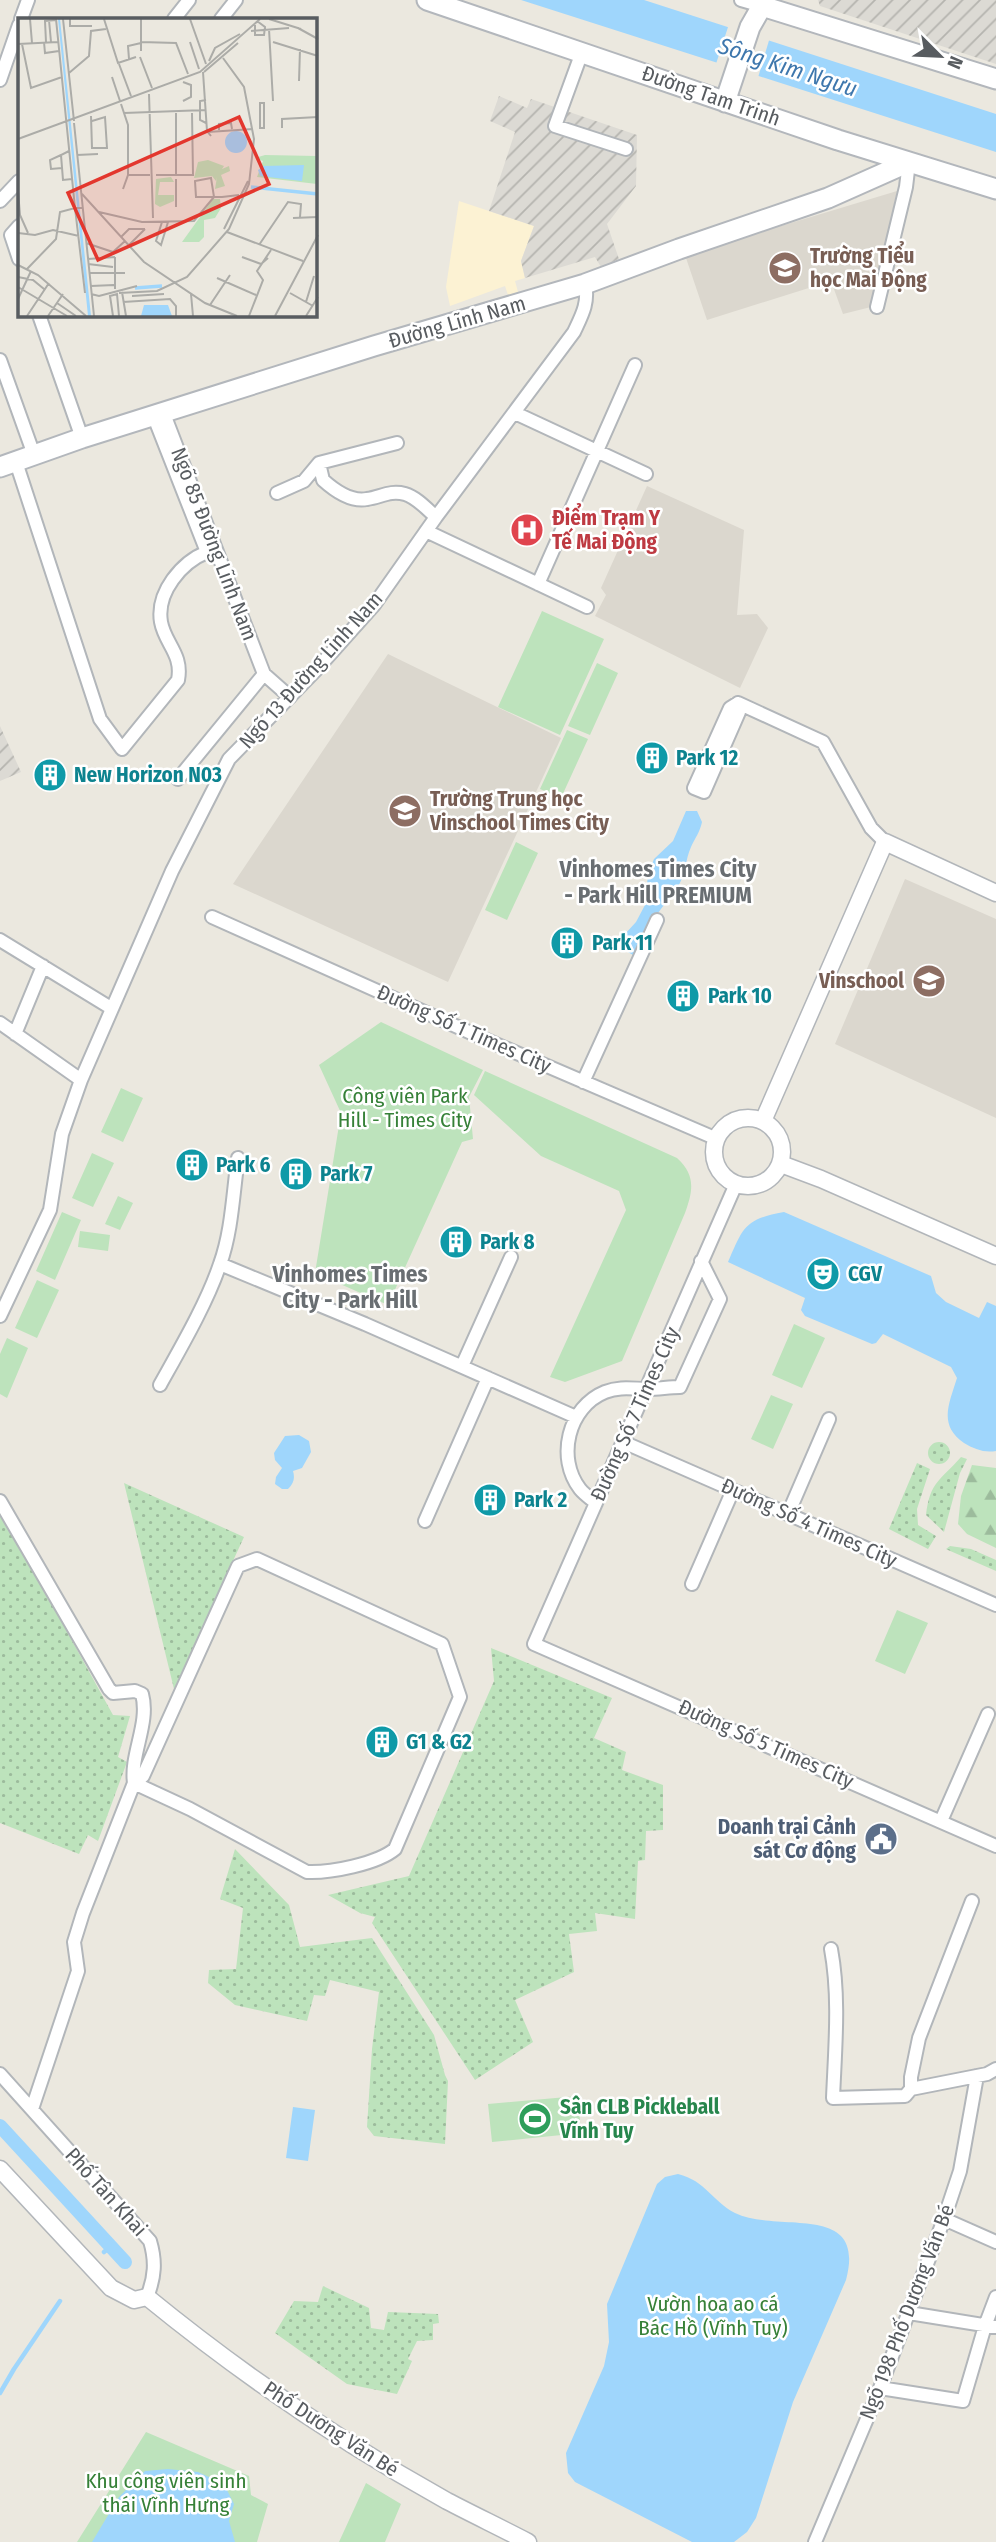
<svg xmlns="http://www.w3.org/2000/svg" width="996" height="2542" viewBox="0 0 996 2542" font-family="'Fira Sans Condensed',sans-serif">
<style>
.commercial{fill:#fcf2d3}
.industrial{fill:url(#industrial-furrows)}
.education{fill:#dbd7ce}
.grass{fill:url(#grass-dots)}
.forest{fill:url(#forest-firs)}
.park{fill:#bde3bc}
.water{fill:#9fd6fc}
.pier{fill:#ebe8df}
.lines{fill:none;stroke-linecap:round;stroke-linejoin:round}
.stream{stroke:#9fd6fc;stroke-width:4.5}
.canal{stroke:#9fd6fc;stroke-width:14}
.minor-casing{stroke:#b2b6ba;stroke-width:16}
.tertiary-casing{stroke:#b2b6ba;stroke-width:19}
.secondary-casing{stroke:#b3b7bc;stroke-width:23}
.minor{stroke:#fff;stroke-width:12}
.tertiary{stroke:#fff;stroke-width:16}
.secondary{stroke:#fff;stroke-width:19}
.labels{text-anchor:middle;stroke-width:5;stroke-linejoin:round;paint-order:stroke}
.street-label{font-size:21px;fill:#585c60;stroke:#fff}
.education-label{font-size:21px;font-weight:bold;fill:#785e54;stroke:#fff;text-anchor:start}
.health-label{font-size:21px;font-weight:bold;fill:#be3a42;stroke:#fff;text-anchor:start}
.culture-label{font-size:21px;font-weight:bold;fill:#0d838f;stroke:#fff;text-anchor:start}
.park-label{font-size:21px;fill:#368138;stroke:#fff}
.service-label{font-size:21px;font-weight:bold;fill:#4e5e75;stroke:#fff;text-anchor:end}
.leisure-label{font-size:21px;font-weight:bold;fill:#27864d;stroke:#fff;text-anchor:start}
.water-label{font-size:23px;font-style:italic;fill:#3e77ad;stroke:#fff}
.neighbourhood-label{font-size:23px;font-weight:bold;fill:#696e72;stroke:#fff}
.inset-river{fill:none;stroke:#9fd6fc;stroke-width:3.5}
.inset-road{fill:none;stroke:#acaca8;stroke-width:2}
.view{fill:#e3372e;fill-opacity:0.15;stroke:#e3372e;stroke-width:3.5}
.inset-edge{fill:none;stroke:#585c60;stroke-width:3.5}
</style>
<defs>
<pattern id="industrial-furrows" width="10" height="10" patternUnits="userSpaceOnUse" patternTransform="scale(1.75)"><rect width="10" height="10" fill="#dcdad4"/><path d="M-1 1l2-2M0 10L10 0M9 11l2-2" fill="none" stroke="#b5b4af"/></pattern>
<pattern id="grass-dots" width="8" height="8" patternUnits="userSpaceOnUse" patternTransform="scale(1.75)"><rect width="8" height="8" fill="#bde3bc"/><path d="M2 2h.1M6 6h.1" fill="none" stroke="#9cbb9c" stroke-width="1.8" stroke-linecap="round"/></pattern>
<pattern id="forest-firs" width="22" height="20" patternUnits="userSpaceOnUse" patternTransform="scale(1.75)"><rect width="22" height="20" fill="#bde3bc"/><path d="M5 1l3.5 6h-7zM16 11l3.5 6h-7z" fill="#9cbb9c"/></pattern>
</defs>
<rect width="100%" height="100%" fill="#ebe8df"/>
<path class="commercial" d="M459,201L534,226L521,261L525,278L515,281L518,292L508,295L505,286L450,306L446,287Z"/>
<path class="industrial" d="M818,0H996V64L820,6Z
M499,96L527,108L531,99L637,135L636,186L607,224L619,259L601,267L595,257L525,278L521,261L534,226L489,211L515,132L490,121Z
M0,726L21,772L0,781Z"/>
<path class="education" d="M897,191L871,307L843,314L831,281L707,320L685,255Z
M647,486L744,530L737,615L757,614L768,628L740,688L595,616L606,595L601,588Z
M388,654L561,738L448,982L233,884Z
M905,879L996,919V1118L835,1044Z"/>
<path class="grass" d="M928 1453a11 11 0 1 1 22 0a11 11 0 1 1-22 0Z
M961,1457L967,1459L960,1473L944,1532L926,1515C930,1481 941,1480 961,1457Z
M917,1463L930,1469L917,1509L918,1525L936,1536L928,1549L889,1529Z
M124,1483L244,1537L174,1689Z
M0,1510L113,1715L130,1716L118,1757L127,1762L98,1841L88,1835L79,1854L0,1823Z
M950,1546L971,1549L996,1560V1571L948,1550L946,1549Z
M491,1648L612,1698L594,1738L626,1752L622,1770L663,1785V1830L646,1831L645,1860L638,1861L635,1919L595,1913L597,1931L569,1934L574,1972L515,2000L533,2042L475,2080L372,1923L375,1917L360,1913L328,1895L409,1876L494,1681Z
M235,1849L289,1905L300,1947L372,1938L434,2035L445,2075L448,2081L445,2144L374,2136L367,2127L372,2049L379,1992L330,1980L325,1996L314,1995L307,2021L235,2005L208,1983L209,1970L236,1969L243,1908L220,1899Z
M323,2286L369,2308L371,2328L384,2330L388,2312L438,2314L439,2323L433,2324V2340L417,2341L408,2359L412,2361L397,2394L347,2384L275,2333L294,2301L318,2302Z"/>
<path class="forest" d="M972,1465L996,1468V1548L967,1534L958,1524L961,1496Z"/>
<path class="park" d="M542,611L604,639L560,735L498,707Z
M597,663L618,673L590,735L568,726Z
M567,730L588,739L561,798L540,789Z
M516,842L538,853L507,920L485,910Z
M381,1022L483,1070L469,1097L473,1139L462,1142L388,1305L315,1273L341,1113L319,1065Z
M485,1071L677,1158C696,1175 693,1191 685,1213L622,1361L565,1382L550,1377L626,1210L619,1191L541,1156L474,1095Z
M121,1088L143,1098L123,1142L101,1132Z
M92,1153L114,1163L93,1207L72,1198Z
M118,1196L133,1203L120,1230L105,1224Z
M62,1212L81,1220L55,1280L36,1271Z
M80,1231L110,1235L108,1251L78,1247Z
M37,1280L59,1290L37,1338L15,1328Z
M794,1324L825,1338L802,1388L772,1375Z
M7,1338L28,1348L7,1398L0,1394V1354Z
M771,1395L793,1404L773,1449L751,1439Z
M897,1610L928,1623L905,1674L875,1661Z
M578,2096L581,2133L492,2142L488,2104Z
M146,2432L249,2476L251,2495L268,2504L257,2542H77Z
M366,2483L401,2504L385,2542H339Z"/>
<path class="water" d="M521,0H644L996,114V152Z
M686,811H697L702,822C700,832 695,838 691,847C685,860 686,875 677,888C668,901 656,913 649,928C643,940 645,946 633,955L623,949L625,934L636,922L645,905L648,874L654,859L673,841Z
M784,1212L931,1276L936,1293L946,1302L979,1318L987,1302L996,1306V1451C984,1453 974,1449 964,1443C938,1425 949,1404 957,1378L951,1367L883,1334L876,1343L872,1344L805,1316L801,1310L805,1298L728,1262C743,1228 744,1219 784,1212Z
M299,1435L309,1441L311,1452L302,1468L293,1471C295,1478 294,1483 288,1489H282L275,1484L276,1477L282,1468L275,1460L274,1453L285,1436Z
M293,2107L315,2110L308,2161L286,2158Z
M678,2174C706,2181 712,2201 735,2213C779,2234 867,2201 846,2280L793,2402L756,2518L747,2532L734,2542H692L575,2482L568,2473L566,2453L604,2366L609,2342L607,2304L657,2184L665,2177Z
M168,2469L198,2472L224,2484L234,2504L229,2521L235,2542H92L119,2497L145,2471Z"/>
<path class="pier" d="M729,24L770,37L757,81L715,67Z"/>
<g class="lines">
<path class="stream" d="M104,2252L111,2246
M0,2393L14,2369L60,2301"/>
<path class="canal" d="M0,2126L125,2262"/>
<defs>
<path id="minor" d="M741,0L762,6L764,0
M21,19L28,0
M174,19L189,0
M221,19L236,0
M582,52L555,126L626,149
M0,80L19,25
M0,201L19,181
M19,226L11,235L19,259
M877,307L906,187L909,162
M39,315L82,438
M0,360L34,455
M515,413L646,474
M164,414L264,674L290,697
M397,443L319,463L323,480C334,490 351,502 367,499C381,497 390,490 405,494C416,497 427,509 436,517
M16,462L100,719L122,749L178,680C183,654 165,644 161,622C156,592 182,562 207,552L154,417
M277,493L304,481L319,463
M426,531L587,607
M538,584L635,365
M738,703L823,742L871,828L885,842
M738,703L739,712L704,792L694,788L730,708Z
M178,779L264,674
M212,917L498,1045L717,1139
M0,940L111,1008
M0,1023L81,1080
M15,1034L43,966
M583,1082L657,920
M736,1184L534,1644L996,1846
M220,1264L365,1324L576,1417
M0,1316L50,1210L62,1134L81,1080L172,871L229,759L316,670L374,605L436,517L574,332C582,315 589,303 585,284
M462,1366L511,1257
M160,1385C180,1349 207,1303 220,1264C232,1231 233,1193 238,1158
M623,1442L996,1605
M0,1501L109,1689L113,1693L135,1691L142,1694C150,1723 130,1754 134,1783
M596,1503C591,1499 584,1494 580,1489C556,1458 568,1407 605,1392C620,1386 633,1389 648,1389C659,1389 669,1387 680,1387L720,1299L701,1261
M788,1514L829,1419
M425,1521L488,1378
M692,1584L733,1490
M941,1821L988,1714
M831,1949C840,1997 835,2049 833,2098L905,2096L911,2089
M0,2074L150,2241C156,2261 155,2277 147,2297
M911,2089V2077L919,2038L972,1901
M911,2089L987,2074L996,2069
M32,2109L78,1971L74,1942L83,1913L134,1783L143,1776L238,1566L257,1559L442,1644L460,1697L395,1849C377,1864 330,1873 307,1872L190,1809L134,1783
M944,2219L996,2242
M909,2313L996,2327
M880,2388L963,2401L985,2326L996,2297
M815,2542L880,2388L944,2219L960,2171L977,2076"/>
<path id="tertiary" d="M714 1152a34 34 0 1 1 68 0a34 34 0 1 1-68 0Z
M763,1121L885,842L996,893
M781,1164L821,1179L996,1256
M0,2169L111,2288L134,2300L147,2297C240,2373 341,2442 447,2501C474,2515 501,2528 528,2542"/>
<path id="secondary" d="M427,0L838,140L996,189
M725,102L750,27L762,6L996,79
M0,467L82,438L374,346L585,284L679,249L828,198L909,162"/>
</defs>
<use href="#minor" class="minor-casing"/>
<use href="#tertiary" class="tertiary-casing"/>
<use href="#secondary" class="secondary-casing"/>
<use href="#minor" class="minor"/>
<use href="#tertiary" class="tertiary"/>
<use href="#secondary" class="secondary"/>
</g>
<defs>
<symbol id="school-disc" viewBox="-11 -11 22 22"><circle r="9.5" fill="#8d6e63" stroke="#fff"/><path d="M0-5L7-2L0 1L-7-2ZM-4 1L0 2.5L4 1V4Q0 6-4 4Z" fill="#fff"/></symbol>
<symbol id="hospital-disc" viewBox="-11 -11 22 22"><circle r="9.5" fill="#e0444e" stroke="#fff"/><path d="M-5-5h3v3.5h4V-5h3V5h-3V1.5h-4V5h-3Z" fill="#fff"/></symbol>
<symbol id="building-disc" viewBox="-11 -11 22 22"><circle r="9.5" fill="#0f9aa8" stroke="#fff"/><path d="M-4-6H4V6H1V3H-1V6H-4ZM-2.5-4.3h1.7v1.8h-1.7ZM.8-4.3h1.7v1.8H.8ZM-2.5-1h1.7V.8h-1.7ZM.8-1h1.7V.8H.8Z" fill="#fff"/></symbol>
<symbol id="theatre-disc" viewBox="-11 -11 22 22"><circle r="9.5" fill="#0f9aa8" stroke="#fff"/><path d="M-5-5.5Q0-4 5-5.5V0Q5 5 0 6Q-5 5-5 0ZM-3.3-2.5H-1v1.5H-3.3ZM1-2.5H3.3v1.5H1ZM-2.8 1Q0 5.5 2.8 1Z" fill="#fff"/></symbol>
<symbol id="civic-disc" viewBox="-11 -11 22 22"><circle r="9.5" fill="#5c6f8a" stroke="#fff"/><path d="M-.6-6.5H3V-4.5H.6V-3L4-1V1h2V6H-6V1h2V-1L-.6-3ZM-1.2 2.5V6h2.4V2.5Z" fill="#fff"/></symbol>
<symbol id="stadium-disc" viewBox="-11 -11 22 22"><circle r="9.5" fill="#2e9e5b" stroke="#fff"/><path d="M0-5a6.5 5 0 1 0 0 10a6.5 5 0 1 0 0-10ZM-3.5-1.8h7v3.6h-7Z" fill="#fff"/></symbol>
</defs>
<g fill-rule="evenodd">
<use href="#school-disc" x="766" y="249" width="38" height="38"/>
<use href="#hospital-disc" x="508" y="511" width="38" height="38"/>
<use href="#building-disc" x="633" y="739" width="38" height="38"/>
<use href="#building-disc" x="31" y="756" width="38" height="38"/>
<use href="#school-disc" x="386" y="792" width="38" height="38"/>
<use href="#building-disc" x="548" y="924" width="38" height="38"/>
<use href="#school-disc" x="910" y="962" width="38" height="38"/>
<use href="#building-disc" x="664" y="977" width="38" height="38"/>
<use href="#building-disc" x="173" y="1146" width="38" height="38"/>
<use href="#building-disc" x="277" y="1155" width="38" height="38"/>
<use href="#building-disc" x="437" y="1223" width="38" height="38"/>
<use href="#theatre-disc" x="804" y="1255" width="38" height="38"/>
<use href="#building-disc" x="471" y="1481" width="38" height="38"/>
<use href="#building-disc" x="363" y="1723" width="38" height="38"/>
<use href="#civic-disc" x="862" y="1820" width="38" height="38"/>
<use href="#stadium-disc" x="516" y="2100" width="38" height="38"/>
</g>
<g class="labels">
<g class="street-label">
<text transform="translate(711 96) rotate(19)" y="7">Đường Tam Trinh</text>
<text transform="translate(457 322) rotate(-16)" y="7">Đường Lĩnh Nam</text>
<text transform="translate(214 544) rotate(69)" y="7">Ngõ 85 Đường Lĩnh Nam</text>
<text transform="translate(311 670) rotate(-48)" y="7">Ngõ 13 Đường Lĩnh Nam</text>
<text transform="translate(464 1029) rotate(24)" y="7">Đường Số 1 Times City</text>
<text transform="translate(635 1414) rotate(-66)" y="7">Đường Số 7 Times City</text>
<text transform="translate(809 1523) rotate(24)" y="7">Đường Số 4 Times City</text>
<text transform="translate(766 1744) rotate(24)" y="7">Đường Số 5 Times City</text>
<text transform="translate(106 2192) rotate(48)" y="7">Phố Tân Khai</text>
<text transform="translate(907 2312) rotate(-69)" y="7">Ngõ 198 Phố Dương Văn Bé</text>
<text transform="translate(331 2429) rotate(33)" y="7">Phố Dương Văn Bé</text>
</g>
<g class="education-label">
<text x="810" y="263">Trường Tiểu<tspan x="810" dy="24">học Mai Động</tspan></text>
<text x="430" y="806">Trường Trung học<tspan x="430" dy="24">Vinschool Times City</tspan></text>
<text x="904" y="988" text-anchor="end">Vinschool</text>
</g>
<g class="health-label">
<text x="552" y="525">Điểm Trạm Y<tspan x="552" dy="24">Tế Mai Động</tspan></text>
</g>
<g class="culture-label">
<text x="676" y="765">Park 12</text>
<text x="74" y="782">New Horizon N03</text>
<text x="592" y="950">Park 11</text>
<text x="708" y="1003">Park 10</text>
<text x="216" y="1172">Park 6</text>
<text x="320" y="1181">Park 7</text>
<text x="480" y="1249">Park 8</text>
<text x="848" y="1281">CGV</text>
<text x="514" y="1507">Park 2</text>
<text x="406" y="1749">G1 &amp; G2</text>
</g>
<g class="park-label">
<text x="405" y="1103">Công viên Park<tspan x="405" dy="24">Hill - Times City</tspan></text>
<text x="713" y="2311">Vườn hoa ao cá<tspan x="713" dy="24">Bác Hồ (Vĩnh Tuy)</tspan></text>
<text x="166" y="2488">Khu công viên sinh<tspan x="166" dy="24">thái Vĩnh Hưng</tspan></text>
</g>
<g class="service-label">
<text x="856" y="1834">Doanh trại Cảnh<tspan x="856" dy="24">sát Cơ động</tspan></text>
</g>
<g class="leisure-label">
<text x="560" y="2114">Sân CLB Pickleball<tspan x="560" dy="24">Vĩnh Tuy</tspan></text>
</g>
<g class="water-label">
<text transform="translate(788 67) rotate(18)" y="8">Sông Kim Ngưu</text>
</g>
<g class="neighbourhood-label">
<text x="658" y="877">Vinhomes Times City<tspan x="658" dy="26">- Park Hill PREMIUM</tspan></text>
<text x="350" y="1282">Vinhomes Times<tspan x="350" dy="26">City - Park Hill</tspan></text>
</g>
</g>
<g transform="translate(18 18)">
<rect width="299" height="299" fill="#ebe8df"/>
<path d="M190,142L206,148L204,151L211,148L212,153L203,157L207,168L197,171L199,159L198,163L194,158L176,160L180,144ZM195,181H202L203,190L197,200L186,202V219L181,224H164Z" fill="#bde3bc"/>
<path d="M247,137L299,138V166L239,159L245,143L237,140ZM153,159L156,164H142L140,177H156V183L142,189L137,186L138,161Z" fill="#bde3bc"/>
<path d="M40,1H42L73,298H70ZM207 124a11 11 0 1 1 22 0a11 11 0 1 1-22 0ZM246,148L286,147L284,163L242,158L240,152ZM126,287H150L154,298H123Z" fill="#9fd6fc"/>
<path class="inset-river" d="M233,169L300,176M117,270L144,268"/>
<path class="inset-road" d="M12,1L14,25M38,1L57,190H65M45,1L56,103M52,1V8H74M86,1L100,45L118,39M123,1V33M172,1L188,46M251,1L283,11M31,2L33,24M237,7V17H246L247,9L239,3M280,10L300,21M251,11L255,83M233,13L271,10M26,24L27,35L41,33M28,24L27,3L38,2M123,24L158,25L170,56M172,24L181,51M255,24L300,38M0,26L40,24M4,26L13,70L44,59M122,39L134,70M111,41L110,28L123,25M191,43L197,30L222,16M101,46L113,78M185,54L189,113L193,118M186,54L220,25M51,55L71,38L73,13L88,11M94,59L102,83M281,63L282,31M131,76L135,200M165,83L173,79V67L165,64M242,85H246V110H242ZM103,86L110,107V157L105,171M106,95L188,92M158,95V157M73,98L74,130H89L87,99L74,103M56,105L76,298M188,105L182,102V83L188,82M264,110V101L300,99M201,112V106L213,105L214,111M190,114L235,111M0,121L182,54L242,1M51,133L43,137L45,162L54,161M43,137L32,142L33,151L44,150M59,137L80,136M110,157H132M138,157H175L174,95M158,161V189M0,173L2,197L10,215M64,176L126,244L187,285L219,298M196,179L193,160L177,163L178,179H204L221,177M81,194L124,204L176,203L196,179M275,200L300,199M144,204L138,223L143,227L150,204M206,211L230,163M209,214L285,243M0,215L17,217L35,212L61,218M103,219L111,211H127M68,225L95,234L107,223M111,227L127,211M241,227L270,184L283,186L282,199M97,239V271M224,239L243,246L250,240M70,241L97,239M70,246L95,249M0,247L20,257L68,298M9,251L38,221L42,194L57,190L67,275M71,255H107M0,259L15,262L26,271M199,260L238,277M73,268L96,267M0,269L49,298M104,274L108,298M101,275L139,273L169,259L211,211L231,166L236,121L226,69L205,40M272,275L295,288M73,276L81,278L119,268M173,276L175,298M114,278L146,276M0,281L13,253M105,284L152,281L158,288V298M288,284L296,258M39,285L58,298M192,287L212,257M9,298L31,265M30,298L45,276M95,298L92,278L99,276L101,298M231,298L245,262L239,253L253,232M257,298L300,217M288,298L300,279"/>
<path class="view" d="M221,99L251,166L80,242L50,175Z"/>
<rect width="299" height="299" class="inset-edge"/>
</g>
<g transform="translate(940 56) rotate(114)" stroke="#ffffff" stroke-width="5" paint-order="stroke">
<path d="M0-5L12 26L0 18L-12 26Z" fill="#585c60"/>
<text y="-10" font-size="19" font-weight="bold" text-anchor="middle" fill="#585c60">N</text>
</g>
</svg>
